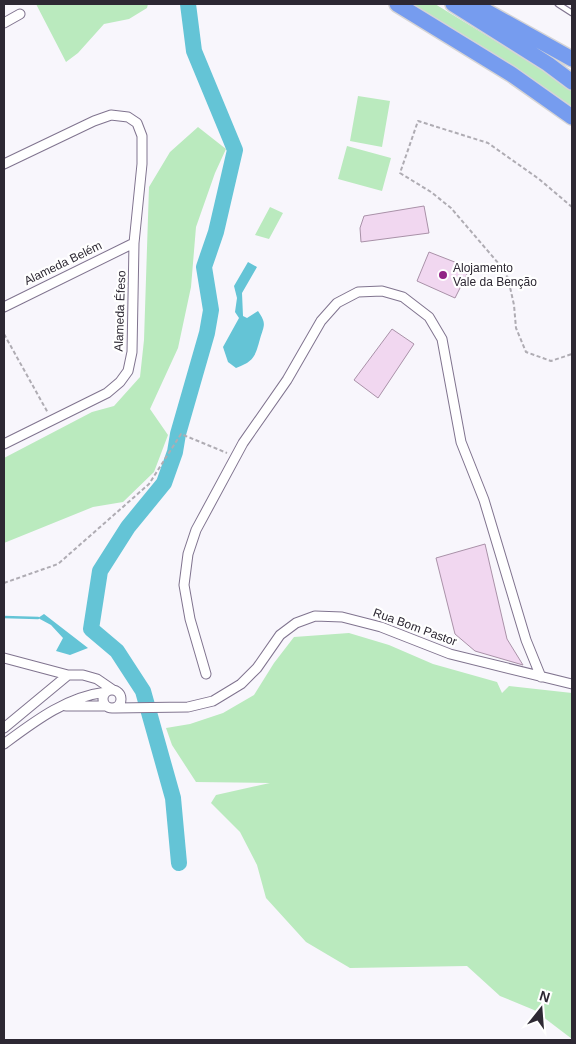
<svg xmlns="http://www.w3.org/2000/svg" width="576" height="1044" viewBox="0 0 576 1044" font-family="Arial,sans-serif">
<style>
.green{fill:#baeabe}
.water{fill:#64c4d6}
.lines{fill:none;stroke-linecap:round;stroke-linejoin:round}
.stream{stroke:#64c4d6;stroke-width:2.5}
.river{stroke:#64c4d6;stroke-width:16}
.building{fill:#f1d7f0;stroke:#a991a8}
.lane-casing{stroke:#80748f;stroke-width:7}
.street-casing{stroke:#80748f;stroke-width:11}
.highway-casing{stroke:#d5d4d6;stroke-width:18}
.path{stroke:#afacb3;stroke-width:2;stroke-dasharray:4 2.5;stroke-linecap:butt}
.lane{stroke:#fff;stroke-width:4.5}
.street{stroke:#fff;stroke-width:9}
.highway{stroke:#769cef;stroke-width:15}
.poi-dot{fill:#912385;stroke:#fff;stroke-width:2}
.labels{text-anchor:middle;stroke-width:4.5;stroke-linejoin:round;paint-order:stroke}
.street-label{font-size:12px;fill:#2d2833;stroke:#fff}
.poi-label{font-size:12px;fill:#2d2833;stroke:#fff;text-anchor:start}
</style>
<rect width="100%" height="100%" fill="#f8f6fc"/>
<path class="green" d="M36,4H148L147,8L129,19L104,24L78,53L66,62Z
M411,4H435L538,67L572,91V108L534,80Z
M358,96L390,101L382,147L350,141Z
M198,127L226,149L215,173L196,227L191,287L178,348L150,409L168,435L154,472L123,502L93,507L4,543V458L92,412L114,406L140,377L144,340L149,187L170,152Z
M347,146L391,158L382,191L338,179Z
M270,207L283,213L269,239L255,235Z
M349,633L389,645L433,664L497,682L502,693L509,686L572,693V1039L534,1010L500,996L467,966L350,968L306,942L266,898L257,865L240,832L211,803L216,795L270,783L196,782L172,745L166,728L190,724L223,713L254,695L274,663L294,637Z"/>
<path class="water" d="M248,262L257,267L242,293L243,316L247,318L258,311C267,324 264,325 260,339C255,357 254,361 236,368L228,362L223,347L239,318L235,312L237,298L234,286Z
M44,614L88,648L70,655L56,651L63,638L51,625L38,618Z"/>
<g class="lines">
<path class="stream" d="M4,617L38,618"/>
<path class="river" d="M179,863L173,798L143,691L117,651L91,629L100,571L128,527L164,483L175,452L178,434L207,333L211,310L204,267L216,232L235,150L194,51L188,4"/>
</g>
<path class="building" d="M424,206L429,233L361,242L360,228L364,216Z
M429,252L470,268L455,298L417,281Z
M392,329L414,344L378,398L354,380Z
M485,544L507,639L523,665L475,651L455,634L436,558Z"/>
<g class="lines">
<defs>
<path id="lane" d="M558,4L572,13"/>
<path id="street" d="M4,23L20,14
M4,164L94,121L111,115L128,117L137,123L142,136V164L134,243L132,352L128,371L120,382L107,393L4,444
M4,307L134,243
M4,658L68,675H83L97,679L113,690
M206,674L190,619L184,585L188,554L196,530L243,443L287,380L321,321L337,303L358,292L382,291L403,297L429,317L442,339L461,442L484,500L526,640L541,677
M103 699a9 9 0 1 1 18 0a9 9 0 1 1-18 0Z
M66,706H105
M115,708L188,707L213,701L241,684L257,668L280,635L296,623L315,616L342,617L381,627L450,654L572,684
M4,728L68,675
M4,744C35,721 66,697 106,692"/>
<path id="highway" d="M397,4L511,74L572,117
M453,4L548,64L572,82
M473,4L572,59"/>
</defs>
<use href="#lane" class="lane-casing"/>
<use href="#street" class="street-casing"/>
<use href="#highway" class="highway-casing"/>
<path class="path" d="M572,207L539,179L488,143L418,121L400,173L431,192L451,208L499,264L508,278L514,305L516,328L526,352L551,361L572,354
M4,334L48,413
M4,583L58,564L149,484L181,434L227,453"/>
<use href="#lane" class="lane"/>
<use href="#street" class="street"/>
<use href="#highway" class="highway"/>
</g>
<circle class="poi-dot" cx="443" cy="275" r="5"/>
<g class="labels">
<g class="street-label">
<text transform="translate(63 263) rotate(-26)" y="4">Alameda Belém</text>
<text transform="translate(120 311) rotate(-88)" y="4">Alameda Éfeso</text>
<text transform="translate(415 627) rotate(20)" y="4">Rua Bom Pastor</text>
</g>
<g class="poi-label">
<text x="453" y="272">Alojamento<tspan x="453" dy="14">Vale da Benção</tspan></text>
</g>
</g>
<rect width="576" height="1044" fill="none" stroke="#2d2833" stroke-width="10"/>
<g transform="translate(541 1009) rotate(17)" stroke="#ffffff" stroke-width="4" paint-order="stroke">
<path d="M0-4L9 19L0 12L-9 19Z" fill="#2d2833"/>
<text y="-8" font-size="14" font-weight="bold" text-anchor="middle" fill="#2d2833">N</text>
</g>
</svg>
